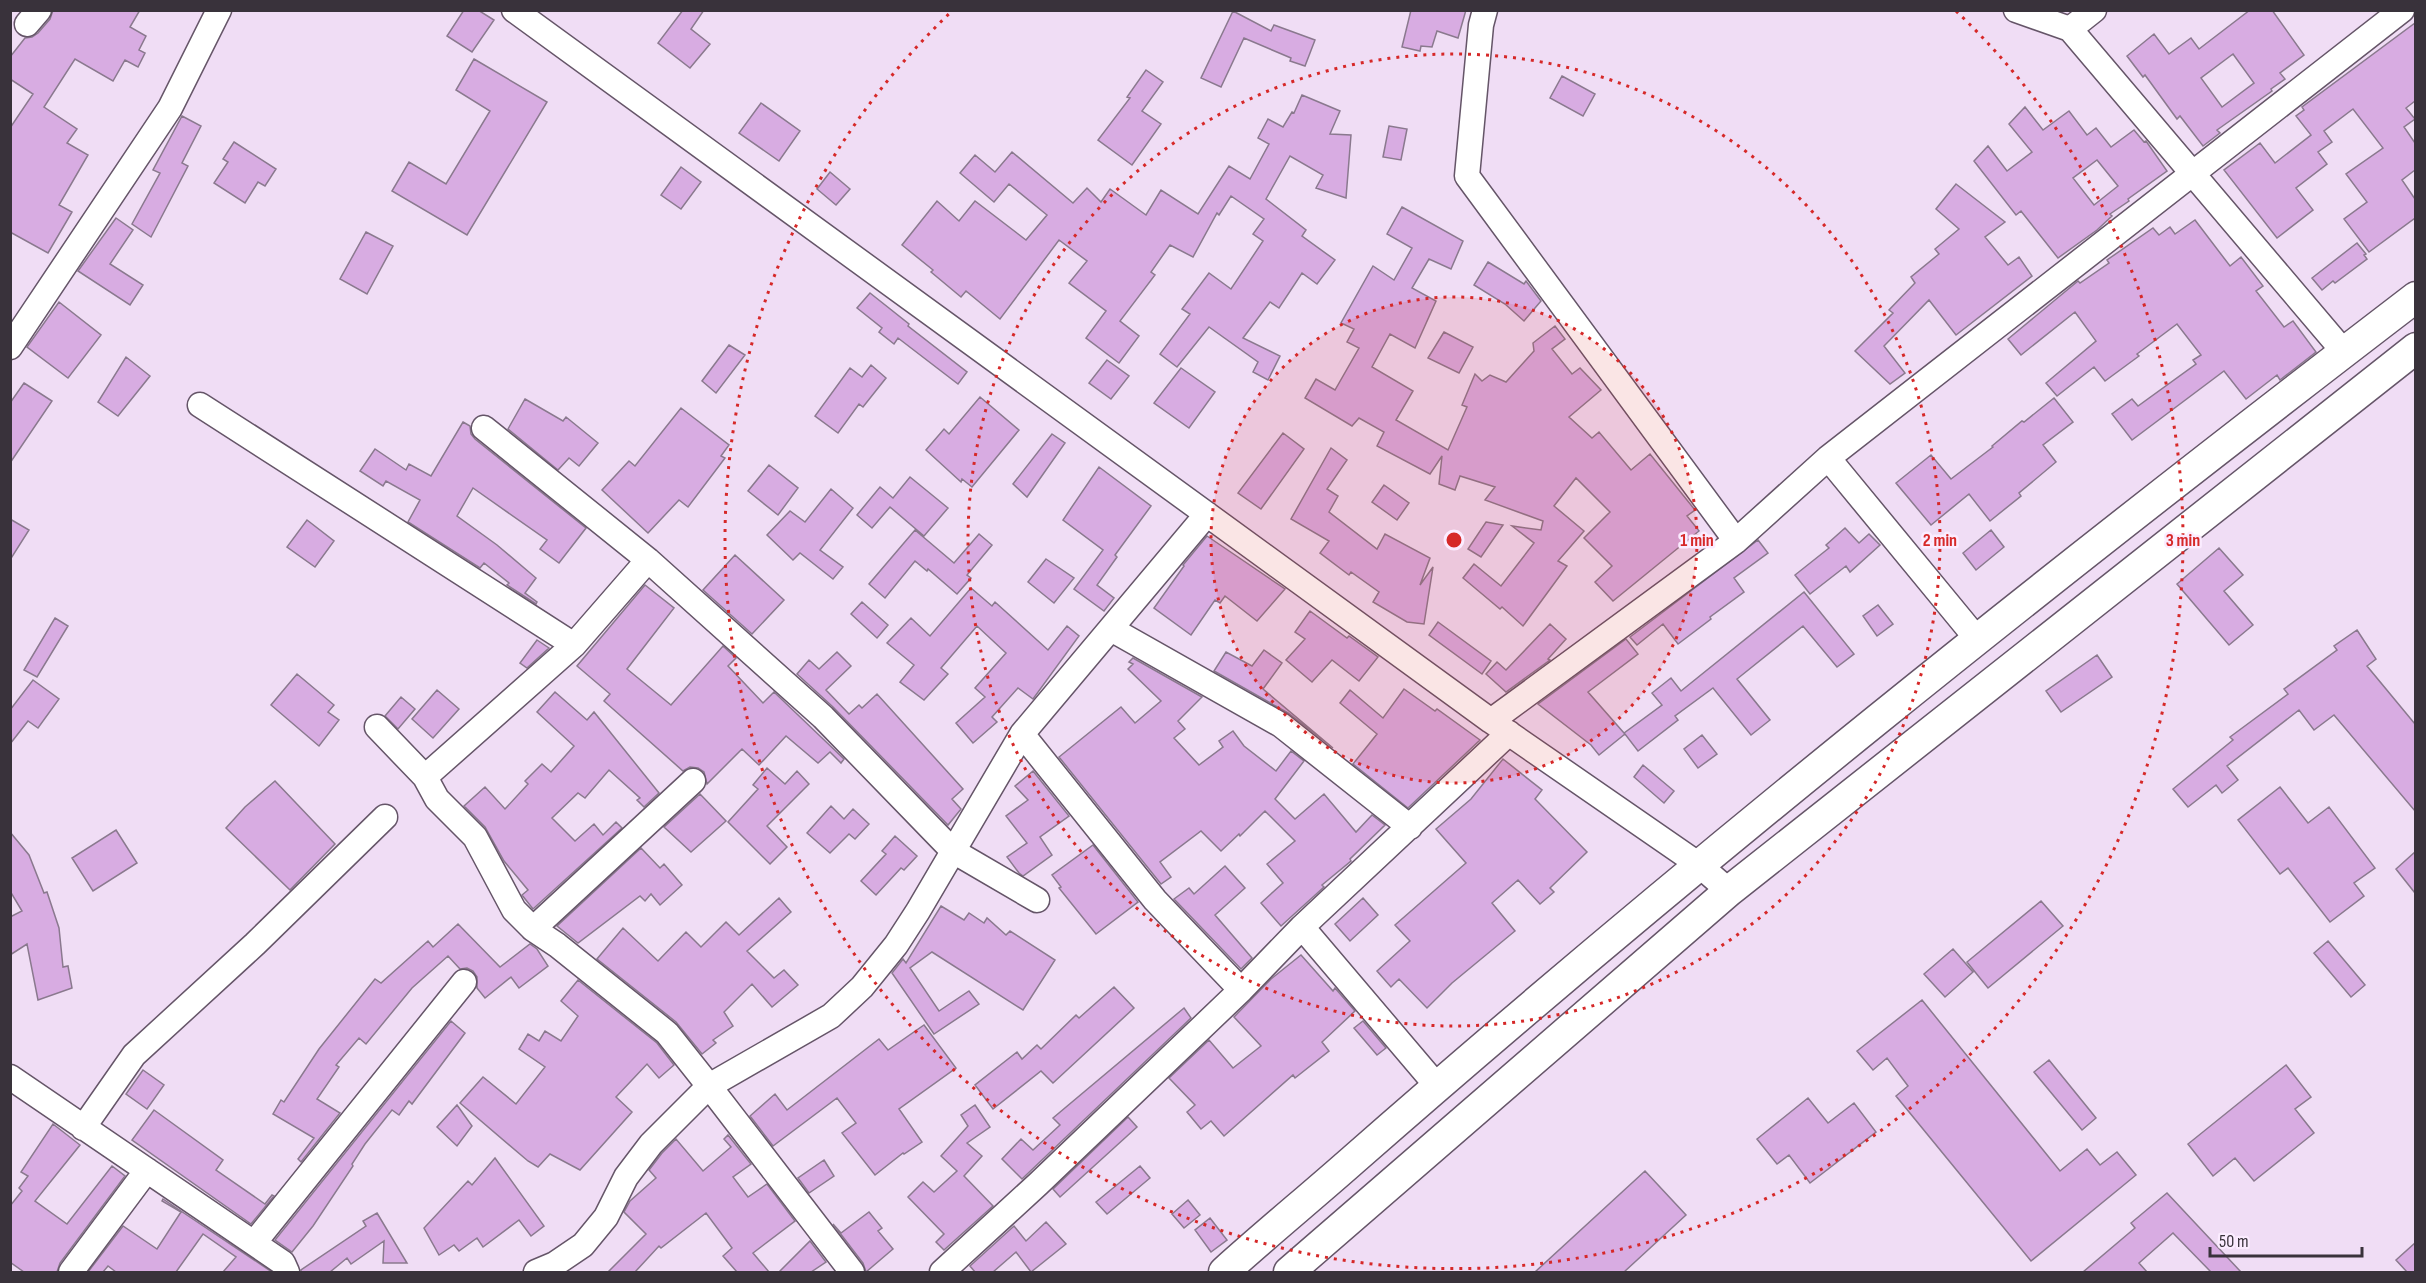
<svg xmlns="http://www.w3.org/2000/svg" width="2426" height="1283" viewBox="0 0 2426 1283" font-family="'Sofia Sans Condensed',sans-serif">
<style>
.building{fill:#d8ace2;stroke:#8a798e;stroke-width:1.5;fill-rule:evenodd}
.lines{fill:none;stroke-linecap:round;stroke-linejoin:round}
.minor-casing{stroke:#655568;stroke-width:27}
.tertiary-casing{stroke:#655568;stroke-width:33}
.minor{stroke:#fff;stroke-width:24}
.tertiary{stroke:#fff;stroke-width:30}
.ring{fill:none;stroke:#d62828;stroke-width:3;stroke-dasharray:3 6}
.centre{fill:#d62828;stroke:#fbecff;stroke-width:3}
.ring-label{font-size:18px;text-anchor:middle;font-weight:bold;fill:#d62828;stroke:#fbecff;stroke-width:5;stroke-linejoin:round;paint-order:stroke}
</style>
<rect width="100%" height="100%" fill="#f0ddf5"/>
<path class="building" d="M53,10H140L130,27L146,36L139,50L145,53L138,67L125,60L113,81L75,59L44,107L77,129L67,143L88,155L59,205L72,212L48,253L10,232V128L33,94L10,79V57L25,38L32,37L38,33L50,19Z
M464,10H478L494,20L472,52L447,36Z
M683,10H704L691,29L710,44L690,68L658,43Z
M1411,10H1466L1458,38L1437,31L1432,47L1421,46L1420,51L1402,47Z
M2250,10H2272L2304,55L2280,73L2285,79L2271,89L2272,91L2217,130L2220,133L2203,146L2180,116L2177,119L2145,75L2143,77L2127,56L2154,34L2169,54L2191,38L2199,49ZM2233,54L2254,83L2222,107L2201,78Z
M1233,11L1271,31L1274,25L1315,40L1305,66L1290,61L1291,58L1244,38L1221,87L1201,78Z
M2415,23V101L2406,108L2415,119L2404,127L2415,143V170L2402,180L2415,199V218L2369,252L2344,219L2367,202L2346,174L2383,148L2353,109L2324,131L2332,142L2318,152L2327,164L2296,188L2313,210L2277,238L2224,170L2260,143L2275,163L2311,135L2296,116L2304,110L2302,107Z
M474,59L547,102L467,235L392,191L409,162L446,184L490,111L456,90Z
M1146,70L1163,82L1142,111L1161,124L1132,165L1098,140L1130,98L1127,97Z
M1562,76L1595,94L1583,116L1550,98Z
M1302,95L1340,111L1330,134L1351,135L1346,198L1316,188L1323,175L1290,156L1266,199L1306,230L1302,236L1335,260L1317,284L1302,273L1279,308L1270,302L1243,338L1280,356L1268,380L1253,372L1258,362L1209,327L1177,367L1160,354L1190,314L1182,309L1209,273L1231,289L1263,241L1253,234L1264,219L1231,196L1219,215L1217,213L1193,257L1170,245L1151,272L1155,275L1120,321L1139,336L1119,363L1086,338L1106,311L1069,283L1087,261L1059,240L1000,319L966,291L961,297L931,272L933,270L902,245L937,201L959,221L975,201L1026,240L1047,215L1009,184L994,202L960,173L975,155L995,172L1012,152L1073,203L1087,188L1101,202L1110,189L1146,215L1161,190L1198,214L1229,166L1250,179L1269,144L1258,138L1268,119L1283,127L1292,112L1294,113Z
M761,103L800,131L779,161L739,133Z
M2025,107L2043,130L2069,111L2087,135L2096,128L2111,147L2134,130L2144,142L2146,141L2167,171L2128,199L2129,201L2110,214L2112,216L2097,230L2058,258L2021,211L2016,215L1974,161L1988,146L2007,171L2032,152L2009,124ZM2097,160L2118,186L2094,205L2073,178Z
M182,116L201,126L182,163L188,166L151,237L132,224L160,173L153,170Z
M1389,126L1407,129L1401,160L1383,157Z
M234,142L276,169L265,186L258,182L245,203L214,183L228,162L223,159Z
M681,167L701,182L681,209L661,195Z
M830,172L850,189L836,205L817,189Z
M1956,184L2005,222L1985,237L2008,265L2019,257L2032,276L1956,335L1929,300L1884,346L1905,373L1890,384L1855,351L1893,313L1889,310L1915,283L1911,277L1939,254L1935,249L1959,229L1936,209Z
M1402,207L1463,241L1451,269L1429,259L1412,288L1436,301L1415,348L1390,334L1372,367L1413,391L1396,420L1448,450L1467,407L1462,405L1475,374L1482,381L1490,375L1506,382L1534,351L1533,343L1555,326L1565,339L1552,349L1572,374L1580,368L1601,390L1569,417L1592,438L1599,432L1631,470L1650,454L1695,510L1687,516L1699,531L1613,601L1595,582L1612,566L1584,538L1610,512L1576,478L1554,506L1584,531L1558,561L1567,566L1523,626L1502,607L1500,609L1463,578L1474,564L1501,586L1534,543L1512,526L1541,530L1543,521L1485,500L1495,487L1460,476L1455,490L1439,484L1442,456L1430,474L1377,446L1384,432L1359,418L1352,426L1305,398L1316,379L1335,390L1359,348L1347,342L1354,329L1341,323L1373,266L1394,280L1412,248L1387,234Z
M116,218L133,230L110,264L143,285L130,305L78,271Z
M2195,220L2230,266L2241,257L2263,286L2256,291L2284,327L2293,321L2316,352L2280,380L2277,375L2246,399L2224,371L2132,440L2112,414L2132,399L2138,406L2196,364L2193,360L2201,355L2177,324L2137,354L2139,356L2105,381L2094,367L2057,396L2046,383L2096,341L2075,312L2021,355L2008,339L2078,281L2080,283L2109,263L2107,260L2153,228L2159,235L2170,227L2175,234Z
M366,232L393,246L367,294L340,279Z
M2357,243L2366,254L2364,255L2367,259L2335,283L2333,281L2322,290L2312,278Z
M1488,262L1524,284L1526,281L1541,301L1524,321L1505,304L1474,285Z
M870,293L909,324L908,326L967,372L958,384L898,338L894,344L879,332L882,328L857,308Z
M59,302L101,335L68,378L27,347Z
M1444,332L1473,347L1459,373L1428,358Z
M729,345L745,355L716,393L702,381Z
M126,357L150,376L118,416L98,402Z
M1107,360L1129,376L1111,399L1089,383Z
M871,365L886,378L863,407L859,404L838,433L815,416L850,368L862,377Z
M1181,368L1215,392L1189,428L1154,403Z
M24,383L52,401L10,463V403Z
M980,397L1019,430L972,487L962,479L961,482L926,450L944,429L949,434Z
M2054,398L2073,422L2043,445L2056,462L2019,493L2021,496L1990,521L1969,494L1931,525L1896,483L1931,455L1951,479L1993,447L1992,446L2022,421L2024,422Z
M525,399L563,421L566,417L598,443L579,466L569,458L558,470L508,429Z
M681,408L729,445L721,456L725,458L688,507L679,500L648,533L602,490L629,461L635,466Z
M463,422L470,426L471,434L475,439L586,528L559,563L540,549L547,540L473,488L457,516L497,545L536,578L525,593L537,602L536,604L507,585L509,583L484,563L480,568L408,522L420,500L386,481L383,486L360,471L375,449L406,470L409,464L431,476Z
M1283,433L1304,449L1261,509L1238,493Z
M1052,434L1065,443L1027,497L1013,484Z
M1331,448L1347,460L1327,489L1338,496L1329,512L1377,549L1385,534L1430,558L1420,585L1433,567L1424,624L1407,622L1373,602L1379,592L1351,572L1349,575L1320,553L1329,541L1291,519Z
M769,465L798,488L778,515L748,491Z
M1099,467L1151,506L1115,555L1117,557L1097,585L1114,598L1104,611L1074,589L1103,550L1063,520Z
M910,477L948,508L924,536L890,507L872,528L857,515L880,487L893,498Z
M1384,485L1409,503L1397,520L1372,502Z
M831,489L853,508L820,550L843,567L833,579L800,553L793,560L767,535L790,511L805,522Z
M10,519L29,530L10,560Z
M307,520L334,541L315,567L287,547Z
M1486,522L1503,525L1481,557L1468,549Z
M1845,528L1859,543L1869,534L1880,545L1850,572L1846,566L1810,594L1795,575L1829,548L1826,545Z
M915,530L954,563L979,534L992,545L967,575L971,578L957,594L928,569L927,571L915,561L885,598L869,584Z
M1991,530L2004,547L1976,570L1963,553Z
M1207,536L1285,589L1257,621L1225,596L1220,603L1215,600L1191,635L1154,608L1184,566L1183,565Z
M1758,540L1768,553L1734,578L1744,592L1710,617L1711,619L1678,644L1663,624L1637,645L1630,637Z
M2219,548L2243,575L2224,591L2253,625L2229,645L2177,584Z
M735,555L784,600L752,634L703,590Z
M1046,559L1074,578L1054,603L1028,582Z
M645,585L674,608L627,669L671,705L723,646L736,658L728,666L763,703L774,692L844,759L841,763L830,752L818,763L786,736L759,765L742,749L707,784L704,772L698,768L690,767L683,771L604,701L610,694L577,666Z
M971,588L992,606L995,602L1048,650L1067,626L1079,636L1033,699L1018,688L992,717L997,722L973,743L956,723L985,697L975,688L1006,653L977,626L941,668L948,674L924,700L900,682L914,665L887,643L911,618L930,636Z
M1804,592L1854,654L1837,667L1803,626L1737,679L1770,720L1751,735L1713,688L1675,716L1678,720L1638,751L1625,734L1599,755L1591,745L1538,704L1626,639L1638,654L1588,692L1624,733L1662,705L1652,693L1671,678L1681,691Z
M862,602L888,625L877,638L851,614Z
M1878,605L1893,624L1877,636L1863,616Z
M1310,611L1347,638L1349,636L1378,657L1359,681L1332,660L1312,682L1286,660L1305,639L1295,632Z
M55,618L68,626L37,677L24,670Z
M1438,622L1491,661L1482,674L1429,635Z
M1550,624L1566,639L1548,659L1550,660L1506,692L1486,674L1497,662L1506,670Z
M2357,630L2376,659L2367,666L2415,724V811L2334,715L2314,730L2299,710L2227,766L2238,780L2222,793L2216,785L2188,807L2173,789L2233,740L2230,737L2288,694L2284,689L2337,650L2334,646Z
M537,640L549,648L527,668L520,663Z
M1264,650L1282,663L1263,689L1333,748L1288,713L1214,671L1226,652L1252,666Z
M837,652L851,666L826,690L849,714L859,705L862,708L877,694L963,789L952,799L961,809L948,825L833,707L797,674L809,660L819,669Z
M2097,655L2112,677L2061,712L2046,691Z
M1133,658L1202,697L1178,721L1185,729L1174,738L1199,765L1223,747L1219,741L1233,731L1244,746L1276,771L1291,751L1304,761L1275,799L1295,819L1324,794L1356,832L1372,815L1385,825L1350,859L1351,861L1322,885L1324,887L1281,926L1261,903L1283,883L1267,864L1295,841L1265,811L1240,836L1239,834L1221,851L1201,831L1160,862L1171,877L1161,884L1059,757L1121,707L1135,723L1161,701L1128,669L1133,664L1129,662Z
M297,674L334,705L328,712L339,720L319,746L271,705Z
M33,680L59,699L38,728L28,721L10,744V710Z
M1404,689L1435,711L1437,709L1480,740L1408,808L1353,764L1377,734L1340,703L1350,690L1383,718Z
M437,690L459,709L433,738L412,719Z
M555,692L587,720L594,712L659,793L644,807L637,800L640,798L609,770L585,798L578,793L552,818L575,841L594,824L603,835L616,822L622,828L533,909L522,895L528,890L504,861L485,827L464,806L485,787L505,809L528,784L525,781L542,764L551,772L574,746L537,712Z
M401,697L415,709L398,729L385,716Z
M1702,735L1717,754L1698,768L1684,749Z
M1503,759L1542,790L1535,799L1587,852L1550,888L1554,892L1540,904L1518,880L1492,903L1515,931L1452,983L1427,1008L1399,979L1391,987L1377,971L1410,941L1395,925L1466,863L1436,829L1471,799Z
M1643,765L1674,791L1664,803L1634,777Z
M767,768L785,784L797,771L809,784L767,826L787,847L770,864L728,822L758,789L753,785Z
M1033,771L1069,816L1040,837L1052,855L1023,876L1019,873L1007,857L1027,843L1006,816L1028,800L1015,786Z
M275,781L335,844L290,890L226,828L245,807Z
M2280,787L2308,823L2329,807L2375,868L2354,883L2364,896L2330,922L2288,868L2280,874L2238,820Z
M700,794L726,821L691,852L664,827Z
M831,806L844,819L853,809L869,824L855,839L849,834L830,853L807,833Z
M116,830L137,863L93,891L72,858Z
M10,832L29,855L44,893L47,892L59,928L63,967L68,966L72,988L38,1000L27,944L10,955V917L22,911L10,891Z
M895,836L917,856L904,870L901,868L876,895L861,881L886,854L882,851Z
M1093,845L1138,902L1096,934L1059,888L1061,887L1052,875Z
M641,848L660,868L664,864L682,885L660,905L651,894L645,901L640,896L578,943L557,926Z
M2415,852V893L2396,869Z
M1225,866L1245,888L1215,915L1252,958L1241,969L1174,899L1189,888L1194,894Z
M779,898L791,912L747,951L774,978L784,970L798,985L772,1007L752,984L724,1012L733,1026L713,1040L716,1043L702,1054L676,1022L597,959L623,928L658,961L686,932L701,947L726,922L739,935Z
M1363,898L1378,915L1350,941L1335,924Z
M2041,901L2063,926L1988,988L1967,962Z
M941,906L964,920L969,913L984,923L987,918L1006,935L1010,931L1055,960L1023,1010L932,952L910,968L939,1011L969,991L979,1004L934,1034L892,973L903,959L906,963Z
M458,924L500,967L530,944L537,949L548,966L519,988L511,977L485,998L477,988V977L473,971L467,968L460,969L448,956L412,988L366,1044L359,1038L336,1065L339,1067L317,1099L340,1113L301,1162L298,1159L314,1138L273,1114L281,1100L284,1102L319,1049L375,979L381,983L428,941L433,947Z
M2328,941L2365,985L2351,997L2314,953Z
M1953,949L1973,972L1945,997L1924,974Z
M1301,955L1333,991L1335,988L1355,1011L1322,1042L1329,1051L1295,1078L1293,1075L1224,1136L1211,1121L1201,1129L1187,1112L1195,1105L1169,1078L1209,1040L1233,1068L1261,1046L1234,1017L1271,979Z
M578,980L657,1043L674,1065L659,1078L647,1064L616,1097L632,1112L580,1170L550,1154L538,1167L528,1161L460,1103L483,1077L516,1104L545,1067L519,1049L528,1034L539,1041L545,1031L561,1041L578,1016L561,1001Z
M1114,987L1134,1008L1053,1083L1041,1071L993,1109L975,1085L1017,1052L1022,1059L1037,1045L1041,1049L1076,1015L1079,1018Z
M1922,1000L2060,1171L2087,1149L2100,1165L2117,1152L2136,1175L2031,1261L1896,1096L1908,1086L1887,1058L1873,1070L1857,1051Z
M1184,1008L1191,1018L1022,1179L1002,1159L1021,1139L1033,1150L1060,1125L1053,1118Z
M451,1021L465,1033L412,1104L409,1101L399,1115L392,1110L365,1144L352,1164L353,1166L313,1226L292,1252L275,1240Z
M1363,1021L1386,1048L1377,1055L1354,1028Z
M924,1025L956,1068L899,1109L922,1142L904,1154L903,1153L875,1175L842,1133L856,1123L837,1098L773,1146L750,1116L775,1094L787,1110L879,1039L888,1050Z
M2049,1060L2096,1118L2082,1130L2034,1072Z
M2286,1065L2311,1097L2295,1109L2314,1133L2254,1181L2235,1158L2213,1176L2188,1144Z
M143,1070L164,1085L147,1109L126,1094Z
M1808,1098L1828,1123L1854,1103L1876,1132L1810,1183L1789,1155L1777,1164L1757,1139Z
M457,1105L472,1126L457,1146L437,1127Z
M975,1105L990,1127L967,1143L982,1156L964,1176L993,1206L944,1250L936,1242L944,1234L908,1197L923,1182L934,1192L957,1171L941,1156L968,1126L961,1115Z
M154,1110L223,1160L216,1170L265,1204L272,1195L274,1196L251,1224L132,1140Z
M1128,1117L1137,1127L1060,1197L1053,1189Z
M53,1124L80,1145L35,1201L67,1224L112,1166L125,1176L60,1263L57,1272H24L10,1262V1206L22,1191L19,1188L28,1176L21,1172Z
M728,1135L751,1164L733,1177L748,1197L767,1184L795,1221L753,1253L769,1272H737L723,1256L732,1248L706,1213L661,1248L659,1246L635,1272H608L646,1234L624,1212L630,1201L656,1178L649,1170L662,1153L676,1139L703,1171L731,1147L724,1139Z
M495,1158L544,1226L531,1236L519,1220L483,1247L477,1238L459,1251L454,1245L439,1255L424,1228L468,1181L472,1185Z
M824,1160L834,1176L809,1193L798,1178Z
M1140,1166L1150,1178L1107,1214L1096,1202Z
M1645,1171L1686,1215L1624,1272H1535Z
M2167,1193L2241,1272H2211L2173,1233L2139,1263L2147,1272H2083L2135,1228L2131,1223Z
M163,1199L272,1272H223L236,1257L203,1234L176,1272H116L108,1266L103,1272H88L123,1226L157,1249L181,1212L162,1201Z
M1188,1200L1200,1215L1184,1228L1172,1214Z
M869,1212L882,1228L878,1231L893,1249L866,1272L863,1263L833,1224L841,1233Z
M377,1213L407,1263H383L384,1241L351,1264L347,1258L330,1272H301V1270L366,1226L363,1221Z
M1210,1218L1227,1240L1211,1252L1195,1230Z
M1046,1222L1066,1244L1031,1272L1016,1252L993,1272H975L970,1266L1014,1226L1026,1241Z
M810,1241L826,1262L811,1272H779Z
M2415,1243V1272H2407L2396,1260Z"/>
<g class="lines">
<defs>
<path id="minor" d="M514,10L1491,721L1698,864L1729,891
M1485,10L1481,25L1467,176L1736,541
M2016,10L2070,29L2344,352
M27,24L39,10
M2070,29L2094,10
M10,347L170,108L219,10
M200,405L574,645
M484,428L648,560
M1828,458L1977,639
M1111,629L1281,725L1410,827
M1491,721L1736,541L1828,458L2402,10
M377,727L425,777
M1022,734L1155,900L1241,990
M1302,927L1437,1086
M533,929L514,910L475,837L437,799L425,777L574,645L648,560L823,717L953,851L1037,900
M10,1077L283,1263L287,1272
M83,1128L134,1055L255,944L385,817
M254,1243L464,982
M71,1272L147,1170
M536,1272L555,1264L583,1245L606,1217L626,1177L651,1144L709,1086L667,1033L557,945L533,929L693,781
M852,1272L709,1086L831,1016L862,987L896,945L918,911L1022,734L1207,514
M942,1272L1038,1184L1241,990L1302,927L1509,733"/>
<path id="tertiary" d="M1224,1272C1266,1234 1310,1198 1353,1160C1696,859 2053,575 2416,297
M1289,1272L1729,891L2416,348"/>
</defs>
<use href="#minor" class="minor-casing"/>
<use href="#tertiary" class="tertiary-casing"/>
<use href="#minor" class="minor"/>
<use href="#tertiary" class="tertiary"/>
</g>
<circle cx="1454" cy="540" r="243" fill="#d62828" fill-opacity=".12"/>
<g class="ring">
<circle cx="1454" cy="540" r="243"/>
<circle cx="1454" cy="540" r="486"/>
<path d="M1956 11A729 729 0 1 1 952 11"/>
</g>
<circle cx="1454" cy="540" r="9" class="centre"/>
<g class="ring-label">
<text x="1697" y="546">1 min</text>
<text x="1940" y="546">2 min</text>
<text x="2183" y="546">3 min</text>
</g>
<rect width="2426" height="1283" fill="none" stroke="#39323b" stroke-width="24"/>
<path d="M2210 1247v9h152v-9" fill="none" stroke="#39323b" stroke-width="3"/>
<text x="2219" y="1247" font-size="18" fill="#39323b" stroke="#fbecff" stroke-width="4.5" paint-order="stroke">50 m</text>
</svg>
